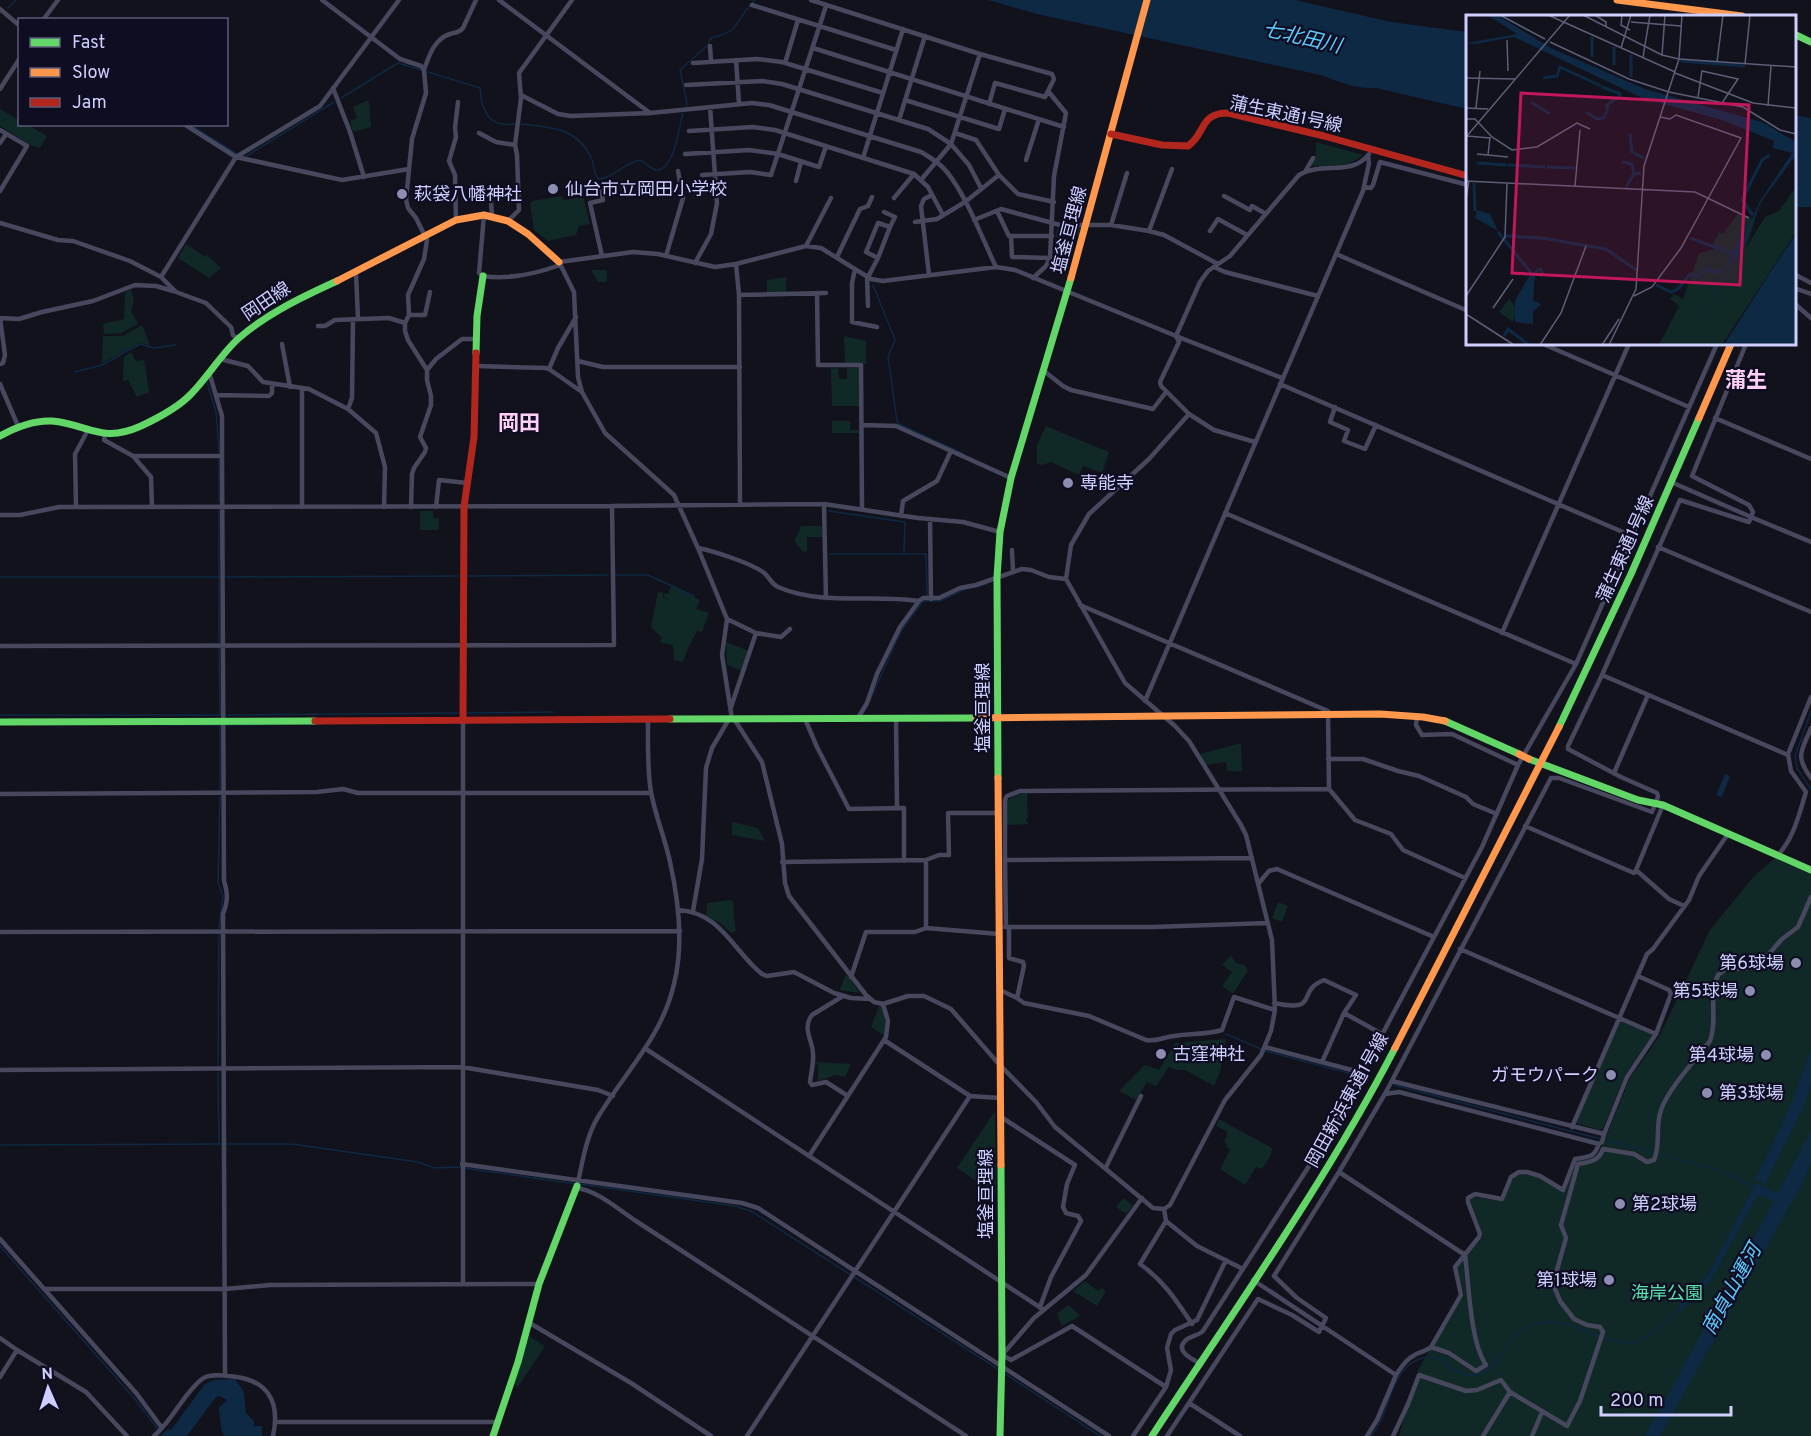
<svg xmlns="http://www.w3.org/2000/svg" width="1811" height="1436" viewBox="0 0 1811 1436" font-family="Overpass,'Noto Sans JP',sans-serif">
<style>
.green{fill:#102826}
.water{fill:#0d2943}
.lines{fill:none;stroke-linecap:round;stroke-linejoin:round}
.stream{stroke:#0d2943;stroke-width:1.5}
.street{stroke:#47485e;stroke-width:4.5}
.fast{stroke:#63d668;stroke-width:7}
.slow{stroke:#ff974d;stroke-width:7}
.jam{stroke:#b3261e;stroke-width:7}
.slow-bridge{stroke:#ff974d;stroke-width:7}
.poi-dot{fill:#8c8db0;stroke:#0e0d22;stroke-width:2}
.labels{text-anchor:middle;stroke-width:4.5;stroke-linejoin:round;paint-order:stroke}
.street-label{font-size:18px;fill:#cecfff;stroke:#0e0d22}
.poi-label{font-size:18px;fill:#cecfff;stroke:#0e0d22;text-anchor:start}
.park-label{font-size:18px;fill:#59e0ab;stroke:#0e0d22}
.water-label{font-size:20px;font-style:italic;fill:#5ccaff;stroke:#0e0d22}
.quarter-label{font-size:21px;font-weight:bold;fill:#ffd0f4;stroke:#0e0d22}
.inset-river{fill:none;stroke:#0d2943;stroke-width:3}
.inset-road{fill:none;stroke:#5d5e77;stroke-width:1.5}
.view{fill:#c2185b;fill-opacity:0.15;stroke:#c2185b;stroke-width:3}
.inset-edge{fill:none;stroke:#cecfff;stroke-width:3}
</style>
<rect width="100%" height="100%" fill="#12121d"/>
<path class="green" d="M369,100L371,127L353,132L350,121L357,118L353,107Z
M0,109L19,120L20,124L28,125L47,136L40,148L32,146L0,126Z
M1316,142L1363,155C1347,169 1328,165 1309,166L1316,154Z
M562,196L563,200L583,197L590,224L579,226L576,235L548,241L534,230L530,204L532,201Z
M1058,227L1081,228L1079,236L1055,237Z
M186,244L205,257L207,255L221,268L209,278L178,258Z
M591,270H607V282H598Z
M786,277V292L767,293V280Z
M131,289L134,301L131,311L138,324L121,333L104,334L103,324L124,319L125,293Z
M142,325L150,345L140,343L102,363L103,336H123Z
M844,336L866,341V364H845Z
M131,352L136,361L144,360L149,392L137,397L128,380L123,381L124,357Z
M861,367L862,406H832L831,369L838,368L839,379H847V368Z
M832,421H850V430H862V433H832Z
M1046,426L1109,452L1102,473L1083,466L1079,475L1051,462L1042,465L1037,464V445Z
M420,511H433V518H439V530H420Z
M801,526H822L823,537H807V551L803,552L794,540L797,536Z
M672,585L698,599L700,601L696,609L709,613L702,632L697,631L688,648L683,662L674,660L673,645L661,643L660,641L665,634L662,638L651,627L658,592L663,593V598L675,602L664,598V593L668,594Z
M726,642L749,651L742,671L727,665Z
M1241,743L1242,771H1227L1226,762L1206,765L1200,754Z
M1027,793L1028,818L1026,820L1028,824L1006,825L1007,801L1016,795Z
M732,822L758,828L765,841L732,835Z
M1775,858L1811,874V1436H1399L1419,1368L1464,1294L1457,1268L1483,1236L1470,1199L1473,1197L1503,1201C1507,1194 1508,1185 1513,1179C1524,1163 1552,1189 1565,1191L1576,1160L1595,1158L1602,1146L1630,1078L1659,1037L1710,930L1753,877Z
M729,900L733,901L735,927L737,930L732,933L720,923L706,916L707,903Z
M1278,902L1288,906L1282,922L1272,918Z
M1231,955L1236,963L1244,965L1248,970L1233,994L1222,986L1232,972L1222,965Z
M846,974L860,993L840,990Z
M879,1006H882L886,1024L885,1036L871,1027Z
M1622,1022L1651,1034L1652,1037L1626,1073L1603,1128L1600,1130L1578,1124L1576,1122L1619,1023Z
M1226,1039L1220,1072L1214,1086L1185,1070H1176L1169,1067L1156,1086L1147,1082L1136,1100L1119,1091L1145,1065L1159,1070L1175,1043Z
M814,1062L851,1064L845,1077L835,1075L818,1081V1064L814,1063Z
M995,1111L996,1194L957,1168Z
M1219,1119L1272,1148L1271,1155L1262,1169L1256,1167L1245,1185L1220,1169L1230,1150L1226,1147L1227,1144L1224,1142L1228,1132L1216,1126Z
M1123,1198L1133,1205L1126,1214L1116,1207Z
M1085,1281L1098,1291L1102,1288L1106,1291L1097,1306L1073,1291Z
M1069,1305L1080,1316L1062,1326L1057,1313Z
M529,1336L545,1346L518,1387L514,1384Z"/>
<path class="water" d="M988,0H1295L1391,22L1467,32V109L1376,88C1356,89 1339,82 1321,75L1037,14Z
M1795,115L1811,118V207H1795Z
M1725,774L1730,776L1722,797L1716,795Z
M1811,1048V1086L1804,1106L1765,1184L1755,1179C1777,1135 1797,1095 1811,1048Z
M1811,1131V1165L1801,1186L1660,1436H1645L1774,1201L1758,1195L1711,1280L1682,1310L1679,1306L1691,1296L1707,1276L1756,1183L1778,1193Z
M235,1379L244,1392L246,1413L254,1421V1426H262V1436H224L221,1428L219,1408L227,1400L220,1396L216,1397L187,1436H160L168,1429L171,1430L205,1384L214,1380Z"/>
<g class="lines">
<path class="stream" d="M8,8L16,0
M428,72L480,88C481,109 488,128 514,124
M341,98L398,63L421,70
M686,106L687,103L680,70L707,46L711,38C743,31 735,19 755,0
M189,124L237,154
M521,124C550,127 576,127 591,157C595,165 592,172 599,179C615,177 622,164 640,160C646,163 651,169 656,170C675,171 679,125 683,113
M245,157L334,102
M873,285L895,340L888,357L897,421L899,424L964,454
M75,372L102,365L140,344L154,348L175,345
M207,382L216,412L219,452
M219,502V459
M219,511V642
M829,511L905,522L904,554H926L927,596
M829,554H903
M615,575H648L694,596
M467,576L607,575
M0,577H220
M225,577L458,576
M219,649L220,715
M867,707L901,631L923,601H940L963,590L986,584
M1811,712L1795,756L1797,768L1811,789
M467,713L553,712
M0,715H221
M226,715L459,713
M163,725H221
M226,725L324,724
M220,790V726
M219,928L223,896L218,883L220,797
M1226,1034L1261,1049
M1265,1051L1367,1078
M218,1065L219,935
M218,1073L219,1144
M1394,1085L1654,1153
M227,1144H292L418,1162L434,1168L457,1167L576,1184
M0,1145L221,1144
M1659,1154L1722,1171L1756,1188
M580,1184L735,1206L751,1211L998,1369
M0,1246L134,1398L158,1429
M1004,1373L1100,1436
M1371,1436C1389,1415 1388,1382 1410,1364C1413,1361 1418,1360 1422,1358C1445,1351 1453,1379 1475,1375C1505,1370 1503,1329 1540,1323C1557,1320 1565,1323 1580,1329C1635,1351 1637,1348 1680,1309"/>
<path class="street" d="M322,0L400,59L421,66L424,70L426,93L412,139L406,200L408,208L416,218L427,240L424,259L408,295L409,315L405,323V331L408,340L427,370V380L431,396V405L420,437L426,448L425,452L414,468L412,474L411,507
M499,0L650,113
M811,0L980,54L1052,74L1054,79L1045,97L995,83L989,104
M752,5L896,50
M0,9L20,26
M43,20L58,0
M710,46L711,62
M813,48L1064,127
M736,60L739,104
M693,63L757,59L782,62L883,93
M785,63L798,20
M424,70C429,56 434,39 450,34C456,32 459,33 463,28L476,0
M686,85L762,81L782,84L928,129L951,144L969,165L981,188
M333,88L350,132L364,177
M0,89L20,58
M521,95L558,114L571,116L650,113L752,103L769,105L921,152C931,158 940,163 947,172C967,197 982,238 996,267
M905,100L999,129L1005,109
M899,120L925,36
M184,124L236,157L342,180L409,169
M0,130L27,146L0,191
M689,131L753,127L775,130L914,174L928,187L943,215
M479,133L496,142L515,145
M955,133L976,140L999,175
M0,143L6,134
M685,154L749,150L778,154L819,167L826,146
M863,158L903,29
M1026,160L1039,119
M1305,172L1313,158
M702,175L750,172L771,175L826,6
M921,180L951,144L980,54
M796,181L801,162
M490,187L492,216
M1364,187L1371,188L1373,185L1380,162L1468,185
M601,190L603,200L590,203L602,256
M1224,196L1250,210L1252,206L1266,214
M894,198L914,174
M997,211L1009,236H1052
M884,212L895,217L890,227
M484,215L479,273L483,276C509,280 535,274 560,265
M456,220L455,175L449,161L456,137L455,128L458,102
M974,220L1001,209L1060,225H1111L1149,231L1164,235L1218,264
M508,221L519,210L517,155L515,145L521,98L519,73L572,0
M915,222L937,219L965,202L999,175L1018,194L1054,202
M0,223L58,240L73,241L130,261L161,277L176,292L206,303L231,327L233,335L238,339
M1111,225L1127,173
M1149,231L1172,169
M1210,231L1218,219L1247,235
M1011,236L1012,257L1050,258
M806,246L831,198
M1336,254L1468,311
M666,256L683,198L678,171
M837,257L860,209L868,206L872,197
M695,263L711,234L717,203L710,107
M736,264L739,295L740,504
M1214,267L1225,272L1318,296
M855,269L852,283V322L877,327
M356,273L358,319
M1794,274L1811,283
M929,275L921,206L924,199L932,195
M867,276L868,306
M161,277L236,157L320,106L399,0
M868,277L878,258L866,252L878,223L890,227L878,258
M1033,278L1046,266L1050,258L1054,176L1066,113L1048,91
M1794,288L1811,294
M817,293L818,365H861L862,509
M739,295L826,293
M1794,303L1811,318
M409,315H425L430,292
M0,318L19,319L42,312L93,301L135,285L156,286L173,291
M318,326H325L335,320L389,318L405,323
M282,344L290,387
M1543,344L1689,407
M222,356L224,360L248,366L263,382L309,389L348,409L376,433L385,467L384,507
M578,361L603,367H740
M0,364L3,363L5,355L0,318
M477,366L546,368L549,369L558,348L576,317
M549,369L582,392
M427,370L436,359L462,339H476
M1044,371L1063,386L1071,390L1153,409L1166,392
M209,372L222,416V456L224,881C228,894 228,901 223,914L225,1376
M1282,378L1176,336L1200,282L1208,271L1230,256L1299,175C1321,161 1352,177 1369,154
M0,384L18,426
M1280,384L1632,536
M302,389V507
M217,395L269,396L272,393V384
M1335,407L1330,422L1348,430L1344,441L1365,449L1376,425
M348,409L352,398L353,319
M1715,418L1811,459
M862,425L896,426L1011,478
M105,434L104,440L133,456L151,477L152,507
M133,456H222
M1671,482L1751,517L1753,512L1749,505L1692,476L1746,344
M824,504L826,598
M76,507L75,454L88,430
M436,507L439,480L467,483
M1225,513L1576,664
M0,515H20L59,507L612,506L824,504L918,518L963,522L1000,532
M901,516L903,501L937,481L951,451
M930,519L931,599
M1658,547L1811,612
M698,548C714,551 750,563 763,572C769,576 771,584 778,587C822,606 873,594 919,601
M1012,550L1013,571
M1080,605L1328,711L1329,789
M727,619L756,633L781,637L790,629
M1502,633L1629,344
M0,646L614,645L612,506
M1602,675L1680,500L1749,522L1751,517L1811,542
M1145,701L1363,191L1369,163L1368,156
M731,707L756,633
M858,718L867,703L877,674L900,627L919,601L923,598H939L960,588L976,585L1022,569L1031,570L1049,577L1066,579
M896,718L897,808
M732,719L722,655L727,619L698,548L674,495L605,433L582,392L578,377L574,292L559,262L633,252L658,254L715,267L736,264L806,246L821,248L871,279L883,281L996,267L1015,270L1176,336L1179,342L1160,382L1161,386L1189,414L1214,430L1255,442
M734,719L762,762L782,844L785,883L789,896L866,995L874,1002L883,1004L908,996H924L951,1009L997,1062L1036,1102L1055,1127L1153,1208L1164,1209L1170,1205L1225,1100L1261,1055L1271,1031L1275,1010L1272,940L1246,835L1241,825L1189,741L1175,726L1125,683L1066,579L1071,545L1089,514L1149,459L1189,414
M805,719L817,747L849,809L904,808V861
M463,720V1283
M1811,728C1801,752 1795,756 1811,778
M1328,759H1363L1398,771L1419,776L1466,797L1473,804L1497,814
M1518,765L1576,664L1717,344
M1614,773L1648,695
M0,794L317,792L343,789L358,793H651
M1525,826L1634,873L1636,870L1669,899L1684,906
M1778,855C1794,838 1799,814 1806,792L1791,771L1788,754L1811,697
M926,860V928
M1005,860V800L1007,796L1020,791L1329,789L1355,820L1391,834L1403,850L1465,878
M782,862L926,860L939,855H949L948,813H998
M1636,870L1663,805
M1258,884L1269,871L1277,869L1434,937
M678,910C721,912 733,951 762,974L767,976L794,972L834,993L851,998L869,999
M693,911L702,859L706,768L712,748L729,719
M1005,927H1153L1268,923
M1006,927L1005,860L1252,858
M0,932L680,931
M1638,976L1669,990L1671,994L1656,1034
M851,977L866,932H915L926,928L999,934
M1000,990L1017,998L1024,966L1023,962L1009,958V928
M843,996L812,1015C802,1028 812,1039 813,1053C814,1062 811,1073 810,1082L812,1085L826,1082L848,1096
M1017,998L1024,1003L1089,1016L1146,1040C1156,1042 1164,1037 1174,1036C1191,1033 1205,1035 1222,1030L1234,997L1275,1010
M1274,1003C1321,1013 1295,991 1324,980L1356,995L1344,1013L1322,1062
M1344,1013L1382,1034
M884,1040L970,1096
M1265,1047L1363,1073
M646,1049L1044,1310
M0,1070L462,1067L598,1090L613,1096
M1392,1081L1604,1134
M1385,1094L1399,1092L1599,1144
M1001,1117L1075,1165L1067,1184L1063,1207L1066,1213L1078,1216L1081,1221L1051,1277L1040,1307
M1572,1127L1647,954L1653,949L1689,900L1699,876L1728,834
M809,1156L886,1037L888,1021L883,1004
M462,1164L742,1203L758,1208L1109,1436
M1106,1167L1141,1096
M578,1182C583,1160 586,1137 598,1117C625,1072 662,1037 674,984C684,944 679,902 670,862C665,838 655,815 651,792C647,768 648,743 648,719
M576,1188C597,1190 619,1210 636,1221L966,1436
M1142,1198L1086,1275L1034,1318L1002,1355L1011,1360L1072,1326L1166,1387
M1164,1209L1166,1221L1197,1246L1243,1269
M1166,1221L1140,1264C1164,1281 1176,1300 1192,1324
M0,1239L137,1394L162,1428
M1253,1280L1396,1375C1401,1368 1405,1360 1413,1356C1418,1352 1425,1352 1431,1347L1461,1295L1455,1267L1479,1237L1480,1234L1468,1202V1198L1475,1194L1502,1199L1511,1177L1519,1172H1527L1540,1176L1563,1190L1575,1159C1590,1156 1593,1159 1599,1144L1602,1142L1604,1134L1627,1077L1656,1034L1460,949
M44,1289H225L270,1285L539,1284
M528,1322L631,1383L711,1436
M0,1338L17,1350L0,1377
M1431,1347L1449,1353L1476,1371L1486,1365C1470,1342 1469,1284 1465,1255L1339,1172L1386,1092L1551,778H1559L1652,812L1658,797L1657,793L1621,777L1568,749V746L1602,675L1788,755
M17,1350L86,1392L127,1436
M1199,1363C1192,1359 1175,1351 1185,1341C1189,1336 1198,1336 1203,1331L1327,1138L1482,847L1518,765L1452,734L1422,735L1416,725L1417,716
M1189,1403L1240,1436
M275,1422H498
M154,1436C173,1420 183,1394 202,1379C209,1374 220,1375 229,1376C266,1379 281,1399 273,1436
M747,1436L970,1096L1000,1098
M1133,1436L1166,1387L1171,1370L1167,1348L1171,1334L1175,1330L1197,1320L1226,1260
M1167,1436L1258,1299L1292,1315L1319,1332L1326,1318L1297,1298L1274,1276L1339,1172
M1367,1436L1377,1420L1396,1375
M1393,1436L1408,1404L1419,1375L1466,1391L1477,1390L1501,1380L1510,1392L1567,1426L1580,1401L1603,1332L1600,1327L1587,1325L1574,1319L1560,1301L1553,1284L1566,1238L1561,1225L1578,1164C1590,1162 1599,1161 1603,1149L1634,1154L1647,1162L1654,1160C1661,1145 1655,1126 1661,1110C1668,1089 1696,1059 1710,1041C1718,1020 1708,996 1718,975L1727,968L1745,969L1768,955L1782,939L1798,927L1811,897
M1483,1436L1510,1392
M1532,1436L1542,1412"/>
<path class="fast" d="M1794,34L1811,42
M476,353L477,316L483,276
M0,436C16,427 33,420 52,421C88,424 101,444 141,426C158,418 178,408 191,394C208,377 221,354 239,338C268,313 302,297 337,281
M670,719L976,718
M1445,721L1519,754
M0,722L315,721
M1559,727L1631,574L1699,418
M1529,759L1638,800L1663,805L1811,870
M998,778L997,577L1000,532L1011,478L1071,278
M493,1436L518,1362L539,1284L577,1186
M1000,1436L1002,1355L1001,1165
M1152,1436C1235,1309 1325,1183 1395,1048"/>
<path class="slow" d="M1617,0L1742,16
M1071,278L1147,0
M337,281L456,220L484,215L508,221L528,234L559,262
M1699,418L1731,344
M976,718L1380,714L1423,717L1445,721
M998,778L1001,1165
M1395,1048L1559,727"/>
<path class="jam" d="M1111,134L1162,145L1188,146C1206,134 1199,113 1228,113L1324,136L1468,176
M463,720L464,507L474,437L476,353
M315,721L670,719"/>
<path class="slow-bridge" d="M1519,754L1529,759"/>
</g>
<g class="poi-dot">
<circle cx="553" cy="189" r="6"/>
<circle cx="402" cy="194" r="6"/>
<circle cx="1068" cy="483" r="6"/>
<circle cx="1796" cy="963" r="6"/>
<circle cx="1750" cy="991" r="6"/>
<circle cx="1161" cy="1054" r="6"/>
<circle cx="1766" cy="1055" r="6"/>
<circle cx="1611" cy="1075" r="6"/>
<circle cx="1707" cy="1093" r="6"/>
<circle cx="1620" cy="1204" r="6"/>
<circle cx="1609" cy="1280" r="6"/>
</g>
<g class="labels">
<g class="street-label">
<text transform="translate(1286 114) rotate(12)" y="6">蒲生東通1号線</text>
<text transform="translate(1069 230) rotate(-75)" y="6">塩釜亘理線</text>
<text transform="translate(266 301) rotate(-34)" y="6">岡田線</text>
<text transform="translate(1625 549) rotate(-66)" y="6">蒲生東通1号線</text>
<text transform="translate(983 708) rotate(-90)" y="6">塩釜亘理線</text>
<text transform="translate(1347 1100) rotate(-61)" y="6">岡田新浜東通1号線</text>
<text transform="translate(986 1194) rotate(-90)" y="6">塩釜亘理線</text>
</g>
<g class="poi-label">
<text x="565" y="195">仙台市立岡田小学校</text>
<text x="414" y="200">萩袋八幡神社</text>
<text x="1080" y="489">専能寺</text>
<text x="1784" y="969" text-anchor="end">第6球場</text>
<text x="1738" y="997" text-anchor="end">第5球場</text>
<text x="1173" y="1060">古窪神社</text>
<text x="1754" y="1061" text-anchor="end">第4球場</text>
<text x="1599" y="1081" text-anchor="end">ガモウパーク</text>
<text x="1719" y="1099">第3球場</text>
<text x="1632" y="1210">第2球場</text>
<text x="1597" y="1286" text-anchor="end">第1球場</text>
</g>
<g class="park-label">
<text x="1667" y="1299">海岸公園</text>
</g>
<g class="water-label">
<text transform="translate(1302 37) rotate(13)" y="7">七北田川</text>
<text transform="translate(1731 1289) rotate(-61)" y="7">南貞山運河</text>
</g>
<g class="quarter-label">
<text x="1746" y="387">蒲生</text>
<text x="519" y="430">岡田</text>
</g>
</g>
<g transform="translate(1466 15)">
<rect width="330" height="330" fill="#12121d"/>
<path d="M330,172V217L256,330H193L213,291L204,284L208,279L217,284L233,238L249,234L247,229L253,217L257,219L273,197L289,205L280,233L299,202L313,196ZM43,284L51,294L47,307L33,297Z" fill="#102826"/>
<path d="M21,0H31L85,33L179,74L296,107L330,127V140L295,187L278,232L220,330L271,241L259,254L284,201L271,240L294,186L326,138L307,133L308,126L256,105L176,83L48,22L10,29L0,28L51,19ZM11,195L24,199L32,216L9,203ZM330,219V330H258L303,259ZM72,253H76L79,260L74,262V255L69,260L67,285L75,289L67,297V309L49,307V286L62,263Z" fill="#0d2943"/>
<path class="inset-river" d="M126,42V22M215,46L279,51M148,50V32M165,62V40M77,63L91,61L94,52L135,71M136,72L155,79M65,87L84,99M141,95V90L155,80M120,97L131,104L138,103L141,96M164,119L166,137L178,143M156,147L166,149L168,159M11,148L41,150M42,150L79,152M81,152L109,153M8,168L9,196M160,172L168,159L175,158M287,200L276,185L296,145L304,140M32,217L67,260M39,221L76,223M76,223L140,234L170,255M224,223L268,239M190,270L205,277L213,273L224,259L233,261L240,254L251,258L258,254M38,321L42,314L63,330"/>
<path class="inset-road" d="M34,0L79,24M82,0L209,57M117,0L196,40L213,44L178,151L170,274L143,330M129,0L140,7V12M156,0L155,10L164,15M216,0L213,44L330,52M165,7L215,11M41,25L42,56M84,27L163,64L203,77M155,33L165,0M196,40L199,0M177,42L184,0M251,47L257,0M279,49L284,0M209,58L287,88L330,93M0,63L49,64M203,77L277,92L314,115L330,119M232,82L236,56L272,64L256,88M302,91L305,51M0,93L22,94M10,93L14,56M0,104H9L26,122L46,135L71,132L111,108L124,114M1,121L24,123M0,122L104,0M11,139L42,142M22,140L24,122M0,166L229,177L283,203M109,171L114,115M0,184L3,166M0,281L39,222L41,168M168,281L186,272L215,233L275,123L210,100L204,104L194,102M27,293L47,264M0,299L48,330M74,330L95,298L120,231M136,330L153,304"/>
<path class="view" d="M55,78L283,90L274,270L46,258Z"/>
<rect width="330" height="330" class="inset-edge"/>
</g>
<rect x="18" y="18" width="210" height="108" fill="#0e0d22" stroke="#5b5b7a" stroke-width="1.5"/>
<rect x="30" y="38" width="30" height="9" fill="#63d668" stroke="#5b5b7a" stroke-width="1.5"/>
<text x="72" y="48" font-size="18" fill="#cecfff">Fast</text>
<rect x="30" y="68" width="30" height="9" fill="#ff974d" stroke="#5b5b7a" stroke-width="1.5"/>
<text x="72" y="78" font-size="18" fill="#cecfff">Slow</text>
<rect x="30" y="98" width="30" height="9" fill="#b3261e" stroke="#5b5b7a" stroke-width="1.5"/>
<text x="72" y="108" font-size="18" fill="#cecfff">Jam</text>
<g transform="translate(48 1388) rotate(357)" stroke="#0e0d22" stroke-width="4.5" paint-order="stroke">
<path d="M0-4.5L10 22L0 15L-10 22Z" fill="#cecfff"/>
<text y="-9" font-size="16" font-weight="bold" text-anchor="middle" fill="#cecfff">N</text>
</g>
<path d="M1601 1406v9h130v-9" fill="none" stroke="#cecfff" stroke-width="3"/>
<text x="1610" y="1406" font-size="18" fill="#cecfff" stroke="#0e0d22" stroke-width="4.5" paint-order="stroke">200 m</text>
</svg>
